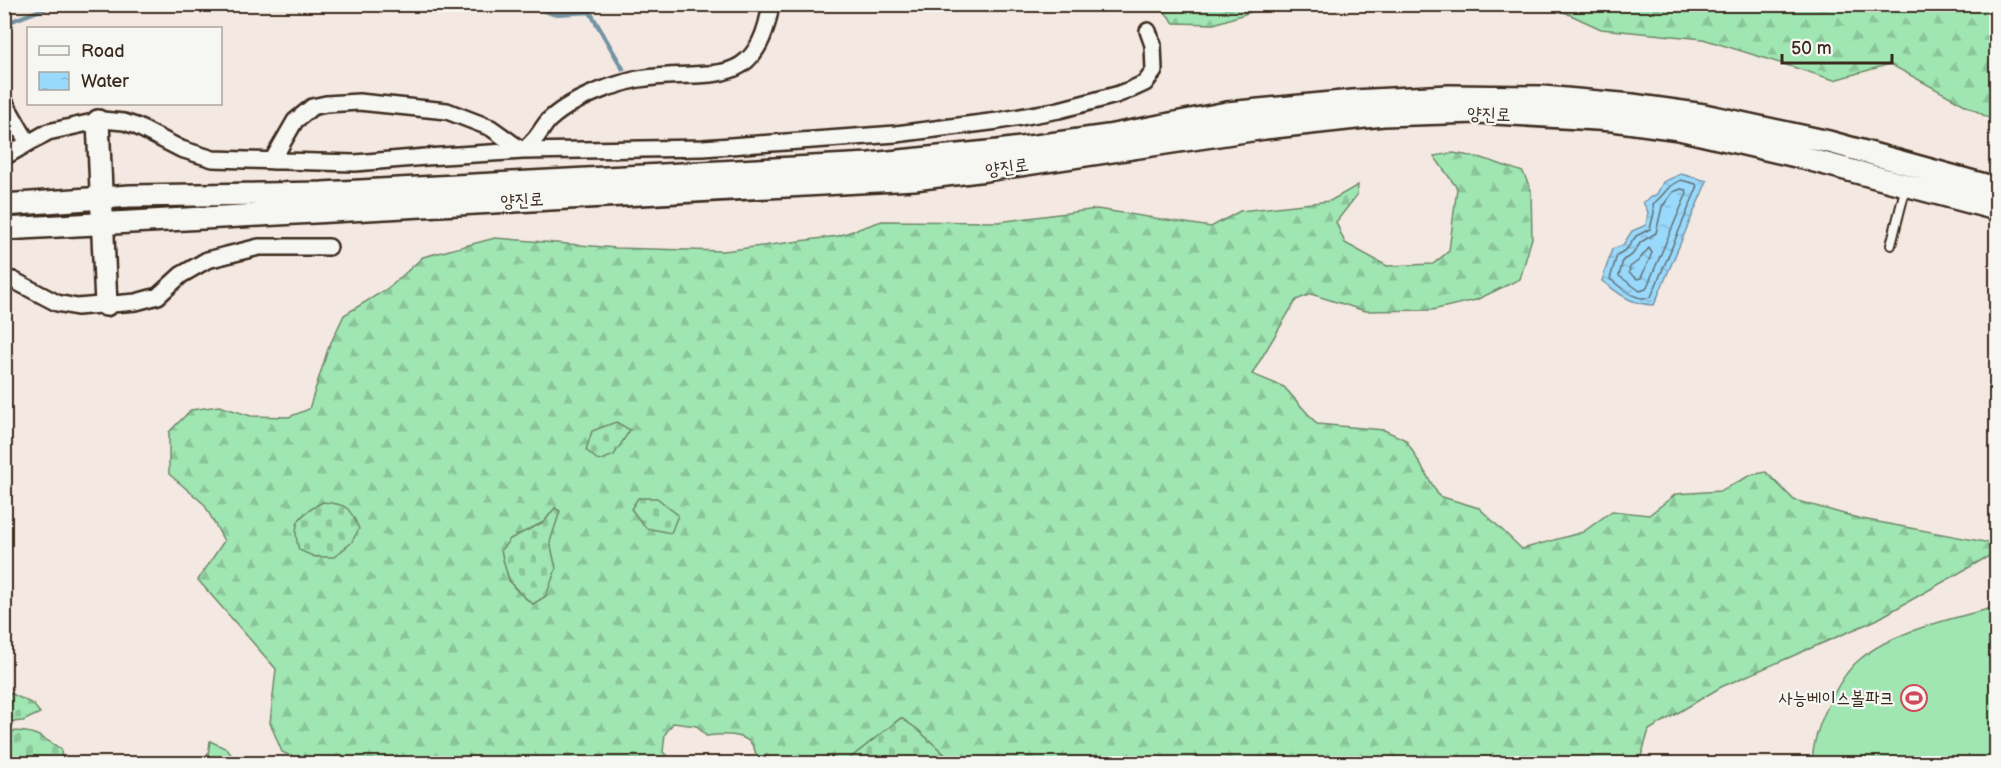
<svg xmlns="http://www.w3.org/2000/svg" width="2001" height="768" viewBox="0 0 2001 768" font-family="'Balsamiq Sans','Poor Story',sans-serif">
<style>
.forest{fill:url(#forest-firs);stroke:#6d8868;stroke-width:1.5;fill-rule:evenodd}
.cemetery{fill:url(#cemetery-stones);stroke:#6d8868;stroke-width:1.5}
.pitch{fill:#9fe6b3;stroke:#6d8868;stroke-width:1.5}
.water{fill:url(#water-ripples);stroke:#7393a3;stroke-width:1.5}
.lines{fill:none;stroke-linecap:round;stroke-linejoin:round}
.shore{stroke:#617076;stroke-width:1.5}
.stream{stroke:#7393a3;stroke-width:4.5}
.service-casing{stroke:#3b2a1e;stroke-width:12}
.minor-casing{stroke:#3b2a1e;stroke-width:20}
.secondary-casing{stroke:#3b2a1e;stroke-width:26}
.service{stroke:#f6f6f2;stroke-width:8}
.minor{stroke:#f6f6f2;stroke-width:15}
.secondary{stroke:#f6f6f2;stroke-width:21}
.labels{text-anchor:middle;stroke-width:4.5;stroke-linejoin:round;paint-order:stroke}
.street-label{font-size:18px;fill:#3b2a1e;stroke:#f6f6f2}
.poi-label{font-size:18px;fill:#3b2a1e;stroke:#f6f6f2;text-anchor:end}
</style>
<defs>
<pattern id="forest-firs" width="22" height="20" patternUnits="userSpaceOnUse" patternTransform="scale(1.5)"><rect width="22" height="20" fill="#9fe6b3"/><path d="M5 1l3.5 6h-7zM16 11l3.5 6h-7z" fill="#8ac59a"/></pattern>
<pattern id="cemetery-stones" width="16" height="16" patternUnits="userSpaceOnUse" patternTransform="scale(1.5)"><rect width="16" height="16" fill="#9fe6b3"/><path d="M2 7V4a2 2 0 0 1 4 0v3zM10 15v-3a2 2 0 0 1 4 0v3z" fill="#8ac59a"/></pattern>
<pattern id="water-ripples" width="26" height="14" patternUnits="userSpaceOnUse" patternTransform="scale(1.5)"><rect width="26" height="14" fill="#99d9fb"/><path d="M2 4q2-2 4 0t4 0M15 11q2-2 4 0t4 0" fill="none" stroke="#85bad7"/></pattern>
</defs>
<rect width="100%" height="100%" fill="#f4e8e2"/>
<filter id="ink" filterUnits="userSpaceOnUse"><feTurbulence type="fractalNoise" baseFrequency=".0167" numOctaves="2"/><feDisplacementMap in="SourceGraphic" scale="12" xChannelSelector="R" yChannelSelector="G"/><feConvolveMatrix kernelMatrix="1 2 1 2 8 2 1 2 1" color-interpolation-filters="sRGB"/></filter>
<g filter="url(#ink)">
<path class="forest" d="M1159,5H1272L1214,24L1174,23Z
M1549,5H1996V122L1890,64L1834,80L1703,39L1601,29Z
M1453,153L1482,158L1523,172L1531,190L1532,238L1520,279L1476,300L1432,310L1365,311L1311,294L1296,300L1252,374L1284,387L1317,424L1384,430L1406,440L1439,496L1479,508L1522,549L1583,532L1612,511L1649,515L1676,494L1720,491L1751,475L1766,472L1794,500L1862,519L1996,544V552L1876,620L1721,687L1649,730L1639,763H954L917,729L901,718L844,763H756C759,732 728,733 706,736L697,726L673,723L665,734L663,752L671,760L689,763L307,764L282,752L270,723L276,669L198,580L224,541L204,504L169,474V432L191,410L219,406L251,416L289,417L309,409L328,349L344,315L390,287L423,257L495,238L616,248L724,251L838,236L882,221L998,222L1097,209L1211,227L1240,211L1330,201L1358,185L1357,195L1336,222L1345,243L1387,266L1433,264L1449,251L1457,188L1434,156ZM555,508L550,542L555,569L533,604C501,580 505,576 510,539L544,522Z
M210,741L227,749L237,763L223,762L210,763L208,755Z"/>
<path class="cemetery" d="M616,422L630,430L614,455L599,461L586,450L592,431Z
M638,498H657L678,515L671,533L646,528L631,509Z
M323,502C347,504 350,507 359,529L351,543L334,557H315L299,550C291,522 299,515 323,502Z
M555,508L560,511L550,542L556,569L546,596L533,604C509,586 507,579 501,550L510,539L544,522Z
M4,690L33,704L40,713L23,721L11,722L7,732C31,729 41,736 61,749L62,763H5Z
M901,718L917,729L954,763H844Z"/>
<path class="pitch" d="M1996,607V763H1812C1813,742 1820,721 1830,702C1837,687 1846,671 1859,660C1892,631 1954,618 1996,607Z"/>
<path class="water" d="M1681,174L1707,181L1654,305C1630,304 1621,295 1602,281L1612,249L1623,245L1632,231L1646,225L1648,212L1643,202L1657,194L1663,182Z"/>
<g class="lines">
<path class="shore" d="M1681,180L1696,184L1697,188L1651,297C1635,302 1622,288 1610,279L1617,255L1627,249L1636,236L1650,229L1654,213L1653,204C1666,194 1664,188 1681,180Z
M1681,189L1686,190L1687,193L1646,289L1640,291L1619,276L1623,260L1632,255L1641,242L1656,233L1662,207L1673,192Z
M1649,248L1652,253L1641,278L1637,279L1629,273L1630,267L1638,261Z"/>
<path class="stream" d="M525,4L553,14L590,12L623,69
M4,24L56,4"/>
<defs>
<path id="service" d="M1891,245L1906,186"/>
<path id="minor" d="M4,101L28,143
M4,157L48,132L102,120L124,122L136,126L181,149L213,159L355,163L426,157L523,151L703,148L896,134L998,121L1059,110L1116,95L1132,89L1145,83L1154,71L1153,45L1148,31
M272,161L295,121L312,107L326,104L359,102L447,111L491,128L523,151C528,146 534,141 538,135C542,130 545,124 549,120C564,106 585,96 604,89C616,85 628,81 639,79C706,67 757,96 771,4
M4,278L13,280L57,303L77,307L136,302L158,296L181,275L207,260L259,247H329"/>
<path id="secondary" d="M98,121L106,305
M4,205L130,196L322,193L870,164L998,151L1108,136L1227,113L1353,101L1449,96L1543,97L1632,105L1704,115L1829,142L1996,188
M4,229L914,179L986,170L1265,128L1383,115L1477,112L1613,120L1679,129L1796,156L1996,209"/>
</defs>
<use href="#service" class="service-casing"/>
<use href="#minor" class="minor-casing"/>
<use href="#secondary" class="secondary-casing"/>
<use href="#service" class="service"/>
<use href="#minor" class="minor"/>
<use href="#secondary" class="secondary"/>
</g>
</g>
<defs>
<symbol id="stadium-ring" viewBox="-11 -11 22 22"><circle r="9.5" fill="#f6f6f2" stroke="#d1495b" stroke-width="1.5"/><path d="M0-5a6.5 5 0 1 0 0 10a6.5 5 0 1 0 0-10ZM-3.5-1.8h7v3.6h-7Z" fill="#d1495b"/></symbol>
</defs>
<g fill-rule="evenodd">
<use href="#stadium-ring" x="1899" y="683" width="30" height="30"/>
</g>
<g class="labels">
<g class="street-label">
<text transform="translate(1489 114) rotate(2)" y="6">양진로</text>
<text transform="translate(1007 167) rotate(-8)" y="6">양진로</text>
<text transform="translate(522 200) rotate(-3)" y="6">양진로</text>
</g>
<g class="poi-label">
<text x="1894" y="704">사능베이스볼파크</text>
</g>
</g>
<rect width="2001" height="768" fill="none" stroke="#f6f6f2" stroke-width="24"/>
<rect x="12" y="12" width="1977" height="744" fill="none" stroke="#3b2a1e" stroke-width="2" filter="url(#ink)"/>
<rect x="27" y="27" width="195" height="78" fill="#f6f6f2" stroke="#aba49d" stroke-width="1.5"/>
<rect x="39" y="46" width="30" height="9" fill="#f6f6f2" stroke="#aba49d" stroke-width="1.5"/>
<text x="81" y="57" font-size="18" fill="#3b2a1e">Road</text>
<rect x="39" y="72" width="30" height="18" fill="url(#water-ripples)" stroke="#aba49d" stroke-width="1.5"/>
<text x="81" y="87" font-size="18" fill="#3b2a1e">Water</text>
<path d="M1782 54v9h110v-9" fill="none" stroke="#3b2a1e" stroke-width="3"/>
<text x="1791" y="54" font-size="18" fill="#3b2a1e" stroke="#f6f6f2" stroke-width="4.5" paint-order="stroke">50 m</text>
</svg>
